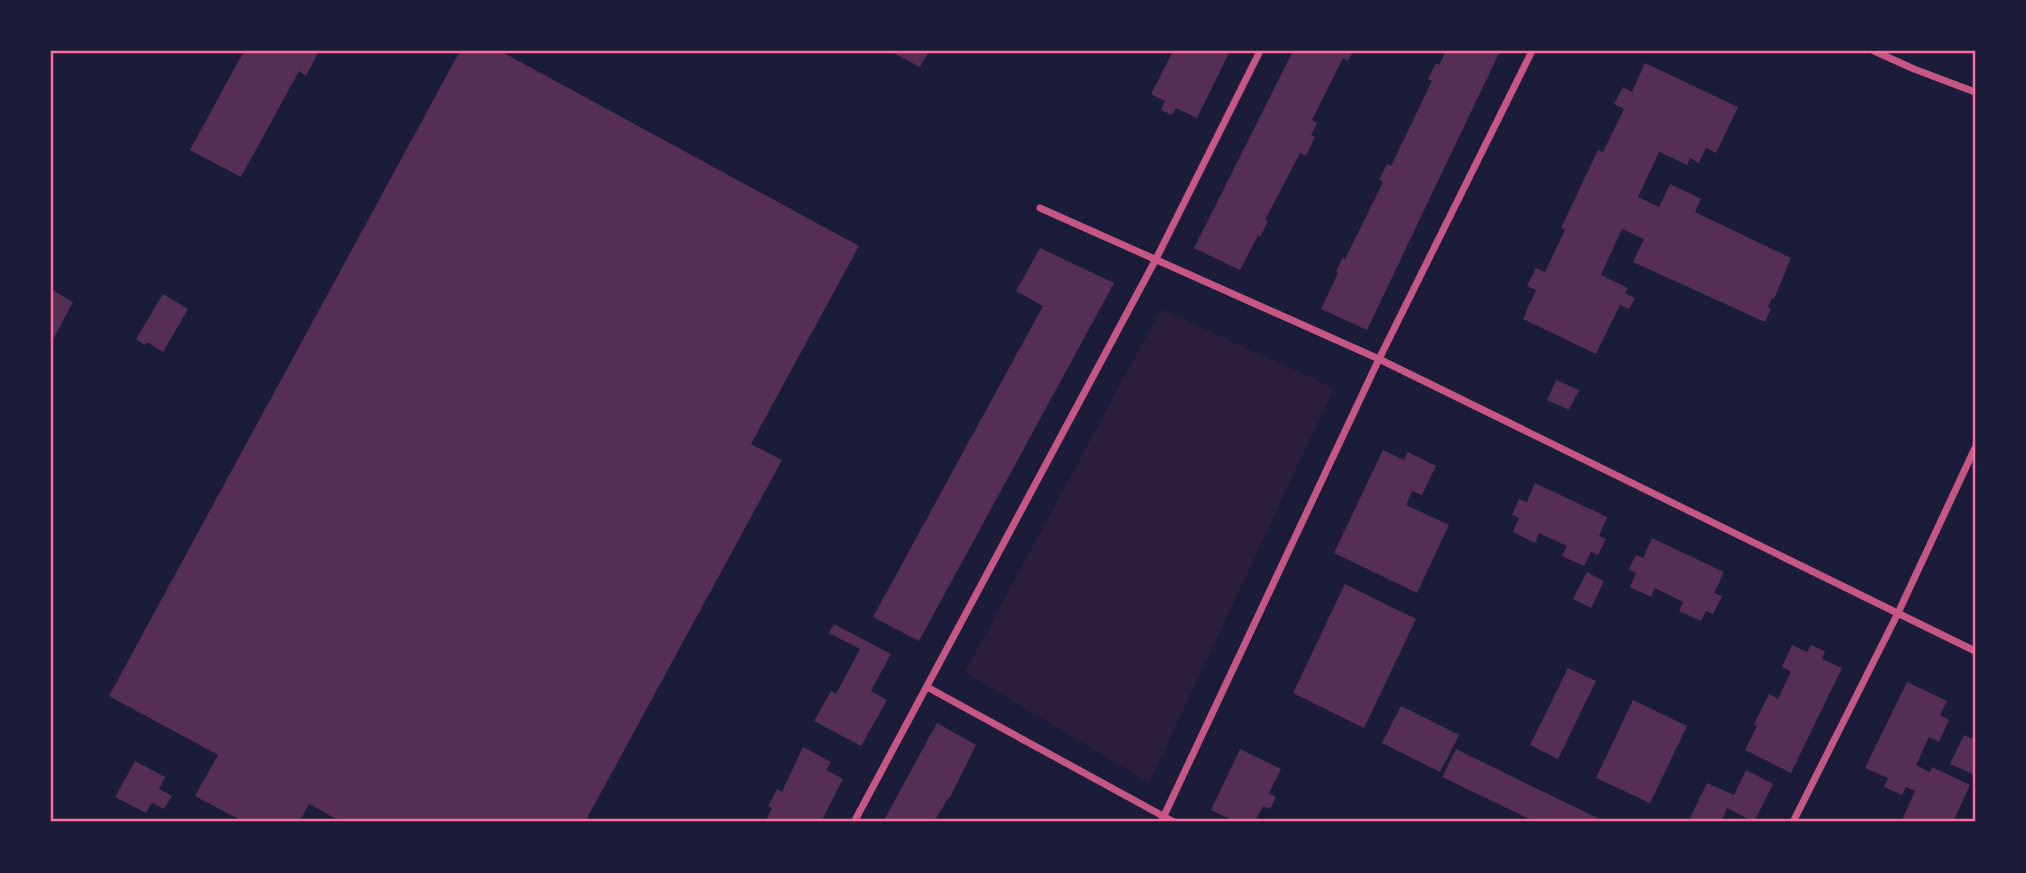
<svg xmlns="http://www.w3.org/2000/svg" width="2026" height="873" viewBox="0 0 2026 873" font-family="Overpass,sans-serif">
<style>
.green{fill:#2a1e3b}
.building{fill:#542f53}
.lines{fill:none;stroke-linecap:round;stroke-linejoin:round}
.minor{stroke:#c65784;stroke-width:7}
.neatline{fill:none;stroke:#ff6b9d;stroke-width:2.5}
</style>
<rect width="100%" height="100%" fill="#1b1b3a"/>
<path class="green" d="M1161,309L1334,388L1149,783L965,672Z"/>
<path class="building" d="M244,51H319L306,76L299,71L241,177L190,150Z
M460,51H500L859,246L751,444L782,460L585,822H342L309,804L299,822H244L195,796L218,755L109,696Z
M890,51H929L920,67Z
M1173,51H1230L1197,118L1176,108L1172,115L1161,110L1165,101L1151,94Z
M1293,51H1353L1348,61L1343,58L1312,120L1317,123L1311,135L1315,137L1306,156L1300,153L1265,220L1268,221L1260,237L1258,235L1240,270L1194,248Z
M1446,51H1500L1367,330L1321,309L1338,273L1336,271L1343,257L1345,259L1383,182L1379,180L1387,164L1391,166L1432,81L1428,79L1436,63L1439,65Z
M1645,63L1738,107L1716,153L1706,148L1699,163L1690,158L1687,165L1659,152L1638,197L1659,207L1670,184L1701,199L1695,212L1791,258L1774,299L1772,298L1768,307L1771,309L1765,322L1633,262L1644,239L1622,229L1601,275L1628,288L1625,293L1635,298L1629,309L1620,305L1596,354L1523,319L1536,290L1527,286L1536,268L1545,272L1565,230L1561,228L1598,150L1603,152L1624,109L1614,104L1623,87L1632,92Z
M1040,248L1114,283L919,641L873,617L1043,306L1016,291Z
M51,289L73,302L51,343Z
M163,294L188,309L163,352L147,342L145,345L136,339Z
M1556,380L1579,390L1569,410L1547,400Z
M1383,450L1404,460L1408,452L1436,466L1422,495L1412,491L1406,505L1449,525L1417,593L1334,553Z
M1535,483L1607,517L1599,536L1606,539L1598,555L1591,552L1584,566L1562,556L1567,546L1539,533L1535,543L1513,532L1519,518L1512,515L1519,499L1527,502Z
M1652,538L1724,572L1714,593L1722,596L1713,614L1706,611L1701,621L1679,611L1683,602L1655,588L1651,597L1630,587L1636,573L1629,569L1636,555L1643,558Z
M1587,572L1604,581L1591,608L1573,599Z
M1345,584L1416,619L1364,728L1293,693Z
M834,624L891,654L871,691L887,700L861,746L814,721L831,691L836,694L860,649L829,633Z
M1792,645L1807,652L1811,645L1825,651L1822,659L1842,668L1791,773L1745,750L1757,726L1754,724L1769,694L1778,699L1791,671L1782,667Z
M1568,668L1596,681L1558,759L1530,745Z
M1907,682L1947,701L1940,715L1949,720L1939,742L1929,737L1916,765L1930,772L1932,767L1970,785L1953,822H1907L1902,820L1915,791L1906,787L1902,795L1884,787L1888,778L1865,768Z
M1633,700L1687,726L1650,803L1596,778Z
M1401,706L1459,735L1440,772L1382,743Z
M937,723L976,745L949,799L948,798L934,822H883Z
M1964,735L1975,740V775L1950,764Z
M803,747L831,762L826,770L843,779L821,822H765L772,808L768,806L777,789L782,792Z
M1240,749L1281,769L1269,793L1276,797L1270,809L1263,806L1255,822H1236L1211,810Z
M1456,749L1523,782L1606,822H1536L1442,777Z
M135,761L165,777L159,789L172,796L164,809L152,803L146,813L115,797Z
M1746,770L1773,784L1754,822L1727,808L1721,822H1688L1707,783L1734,795Z"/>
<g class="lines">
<path class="minor" d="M1874,51L1914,69L1975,92
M1040,208L1379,359L1975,651
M927,687L1174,822
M854,822L1156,259L1260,51
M1161,822L1379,359L1532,51
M1793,822L1898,613L1975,448"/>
</g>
<rect width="2026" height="873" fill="none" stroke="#1b1b3a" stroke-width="105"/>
<rect x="52" y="52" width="1922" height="768" class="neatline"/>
</svg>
